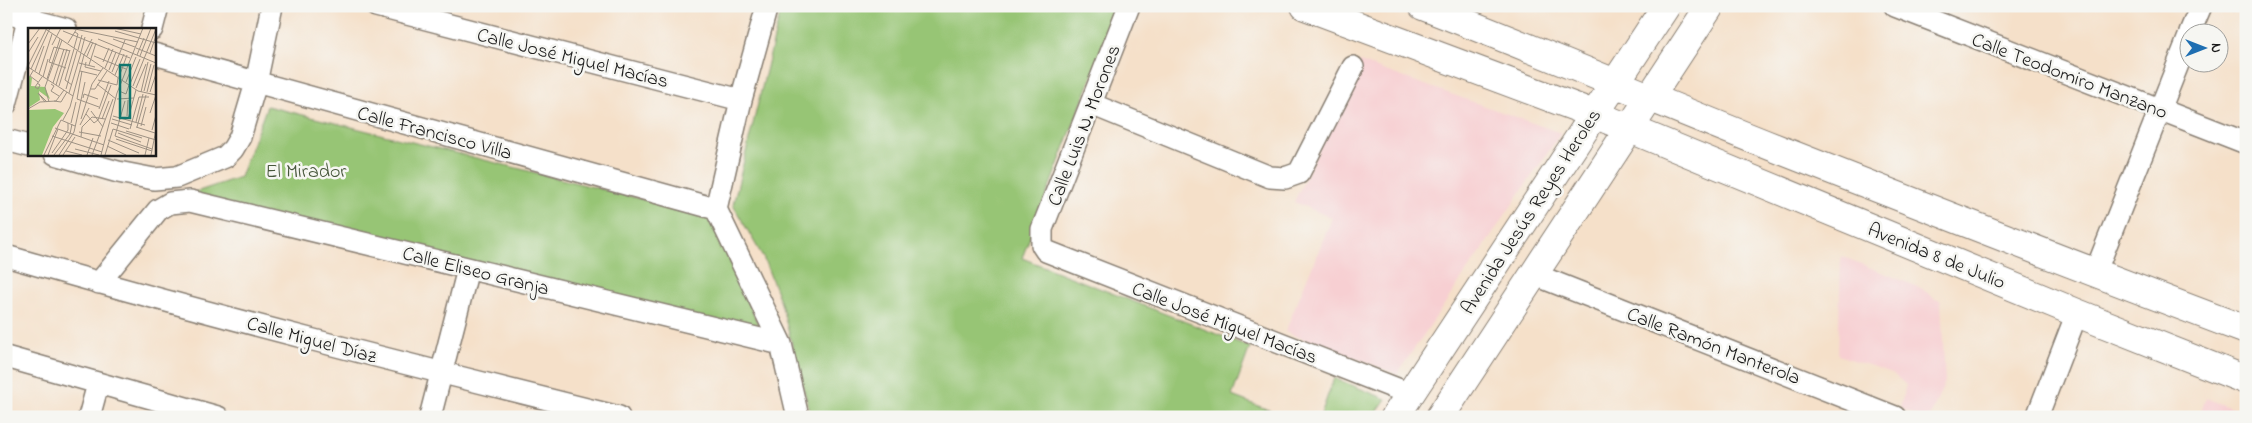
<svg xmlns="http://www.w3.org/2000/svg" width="2252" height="423" viewBox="0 0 2252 423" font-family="'Indie Flower',sans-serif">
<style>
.built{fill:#f7cfd2}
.green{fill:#97c574;stroke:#5a7048}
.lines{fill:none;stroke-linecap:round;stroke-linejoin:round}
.street-casing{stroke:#887e72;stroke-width:24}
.secondary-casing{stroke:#887e72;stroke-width:30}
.primary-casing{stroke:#887e72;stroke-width:30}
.street{stroke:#fff;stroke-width:21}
.secondary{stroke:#fff;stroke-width:28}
.primary{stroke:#fff;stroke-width:28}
.labels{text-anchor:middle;stroke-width:5;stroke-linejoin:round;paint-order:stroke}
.street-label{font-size:20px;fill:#1c1c1c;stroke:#f6f6f2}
.park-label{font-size:20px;fill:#47573b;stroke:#f6f6f2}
.inset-road{fill:none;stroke:#9e9284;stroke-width:1}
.view{fill:#0f766e;fill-opacity:0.15;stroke:#0f766e;stroke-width:2.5}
.inset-edge{fill:none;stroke:#1c1c1c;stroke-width:2.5}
</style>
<rect width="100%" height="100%" fill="#f6f6f2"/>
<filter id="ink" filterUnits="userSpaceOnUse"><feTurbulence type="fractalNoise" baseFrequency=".02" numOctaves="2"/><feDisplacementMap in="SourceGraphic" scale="10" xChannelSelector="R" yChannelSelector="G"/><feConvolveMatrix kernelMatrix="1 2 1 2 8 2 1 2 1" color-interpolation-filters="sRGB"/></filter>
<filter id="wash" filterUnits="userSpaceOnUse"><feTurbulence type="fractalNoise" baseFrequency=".0096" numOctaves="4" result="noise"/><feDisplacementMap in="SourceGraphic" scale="20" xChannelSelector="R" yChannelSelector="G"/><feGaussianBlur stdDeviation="1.12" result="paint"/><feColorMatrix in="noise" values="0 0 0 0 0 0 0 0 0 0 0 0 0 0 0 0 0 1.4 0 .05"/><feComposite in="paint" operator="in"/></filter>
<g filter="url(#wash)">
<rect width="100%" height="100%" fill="#f5e0c9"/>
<path class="built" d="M1360,62L1561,133L1397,374L1285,332L1332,218L1294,202Z
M1841,256L1921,288L1935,299L1941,301L1945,382L1930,417H1920L1900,408L1906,385L1892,373L1838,355Z
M2206,398L2246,414V417H2199Z"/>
<path class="green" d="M782,6H1119L1022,258L1250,347L1232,396L1287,417H811L781,303L763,257L733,205Z
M267,106L710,216L762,333L184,196L240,177Z
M1334,378L1386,399L1373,417H1320Z"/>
</g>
<g filter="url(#ink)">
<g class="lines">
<defs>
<path id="street" d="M376,6L741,100
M767,6L741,100L716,209L781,344L798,417
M1129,6L1042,229V245L1046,251L1410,394
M1895,6L2246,143
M6,13L66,29
M152,29L158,6
M2190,32L2201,6
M154,54L716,209
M6,104L32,6
M1091,104L1270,177L1285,178L1299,173L1353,67
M6,140L29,146
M55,154L118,172L154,179L177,177L225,157L233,149L240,137L256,83L272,6
M6,256C209,315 414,366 619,417
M2095,273L2190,34
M1533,274L1895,417
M99,283L158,210L170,203L190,201L781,344
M6,357L218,417
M89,417L98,384
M430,417L468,269
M2037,417L2077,313"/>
<path id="secondary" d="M1395,417L1666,6
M1440,417L1710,6"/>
<path id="primary" d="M1305,6L1594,114L2077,313L2246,380
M1423,6C1542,52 1659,102 1778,149C1933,210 2089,271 2246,330"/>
</defs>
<use href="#street" class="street-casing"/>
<use href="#secondary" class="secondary-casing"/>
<use href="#primary" class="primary-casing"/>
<use href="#street" class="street"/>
<use href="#secondary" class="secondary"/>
<use href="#primary" class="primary"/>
</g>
</g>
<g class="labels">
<g class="street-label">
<text transform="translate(573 57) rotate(14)" y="7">Calle José Miguel Macías</text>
<text transform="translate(2070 75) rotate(21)" y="7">Calle Teodomiro Manzano</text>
<text transform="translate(1083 125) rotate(-69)" y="7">Calle Luis N. Morones</text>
<text transform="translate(435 132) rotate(15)" y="7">Calle Francisco Villa</text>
<text transform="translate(1530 211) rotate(-57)" y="7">Avenida Jesús Reyes Heroles</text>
<text transform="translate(1937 255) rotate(22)" y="7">Avenida 8 de Julio</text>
<text transform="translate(476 270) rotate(14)" y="7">Calle Eliseo Granja</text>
<text transform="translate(1225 322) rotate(21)" y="7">Calle José Miguel Macías</text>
<text transform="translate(312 339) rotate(15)" y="7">Calle Miguel Díaz</text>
<text transform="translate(1714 345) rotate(21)" y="7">Calle Ramón Manterola</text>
</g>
<g class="park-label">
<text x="306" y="177">El Mirador</text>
</g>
</g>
<g transform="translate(28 28)">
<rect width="128" height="128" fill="#f5e0c9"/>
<path d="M0,47L4,50L3,58L17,59L22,71L11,63L12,72L0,80ZM27,81L36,85L25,99L14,127H0V82Z" fill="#97c574"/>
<path class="inset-road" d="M16,0L110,63L128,67M42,0L110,14M86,0L113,6M35,3L102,30M87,3L128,15M70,11L128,35M85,11L107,19M40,15L48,2M0,16L12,0M24,17L33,0M46,20L50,6L47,4M108,20L128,28M50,22L54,7M53,24L57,9M0,25L10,9M122,25L128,8M109,27L116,10M59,28L65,14M66,28L98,41M112,28L123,0M58,34L57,39L73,43M75,34L81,20M51,35L67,39M61,37L68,15M0,38L18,2M0,39L45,68M38,40L21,34L26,19L42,23M77,40L85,21M3,41L22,0M81,42L88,24M5,43L2,48L10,54M7,43L16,18M52,43L69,47M54,43L49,71L71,79M84,44L97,12M11,46L24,6M87,47L96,26M15,49L20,31M91,49L99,27M19,51L32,11M70,52L89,57L90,50M98,54L108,29M9,55L12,57L10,61L7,59L14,49M25,55L36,21M23,56L26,58L23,63L31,68M69,56L88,71M102,56L112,31M28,57L39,21M44,57L37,52L46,21M31,58L42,22M105,58L128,1M17,59L34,12M17,59L21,74M108,60L118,36M38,61L49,23M63,61H67L79,43M91,63L98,66L101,57M116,63L123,36M113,64L120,34M119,64L126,37M122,64L128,46M41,65L53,25M55,70L56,66L70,71M89,71L106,70M26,73L33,74L39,64M97,73L87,108L124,121M17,74L10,65L19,74M0,81L12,74L28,73L36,62M71,81L81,53M63,83L75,99M122,85L128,67M58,86L66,95L70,92L83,57M85,88L117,97M99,88L100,72M53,91L64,56L75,40M74,91L81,73M84,91L104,97M100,91L108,62M35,92L42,79L56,27L64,11M108,94L115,66M43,95L48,74M83,95L101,101M52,97L61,80M113,98L118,79M108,99L127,105M109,99L118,67M27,100L76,117M102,101L111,69H121M124,102L128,87M98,103L128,112M51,104L73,108M90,105L113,114M24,108L74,124M53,109L54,99L64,89L77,91M88,111L124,123M80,112L111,125M79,118L98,127M47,121L71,127M38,123L54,127M24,125L40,102V95M16,127L33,92L47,98M20,127L30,101M26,127L42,106L44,96M31,127L46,104L57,54M35,127L47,109M59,127L65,110M64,127L85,71M73,127L89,65L115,0M77,127L85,101L114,110M117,127L121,110M123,127L128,102"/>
<path class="view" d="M92,37H102V90H92Z"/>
<rect width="128" height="128" class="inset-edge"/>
</g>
<rect width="2252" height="423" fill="none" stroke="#f6f6f2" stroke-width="25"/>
<g transform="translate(2204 48) rotate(90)"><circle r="24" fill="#f6f6f2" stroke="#9f9f9c"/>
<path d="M0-4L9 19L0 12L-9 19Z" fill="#1f6fb2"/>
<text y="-8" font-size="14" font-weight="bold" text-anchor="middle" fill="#1c1c1c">N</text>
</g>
</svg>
